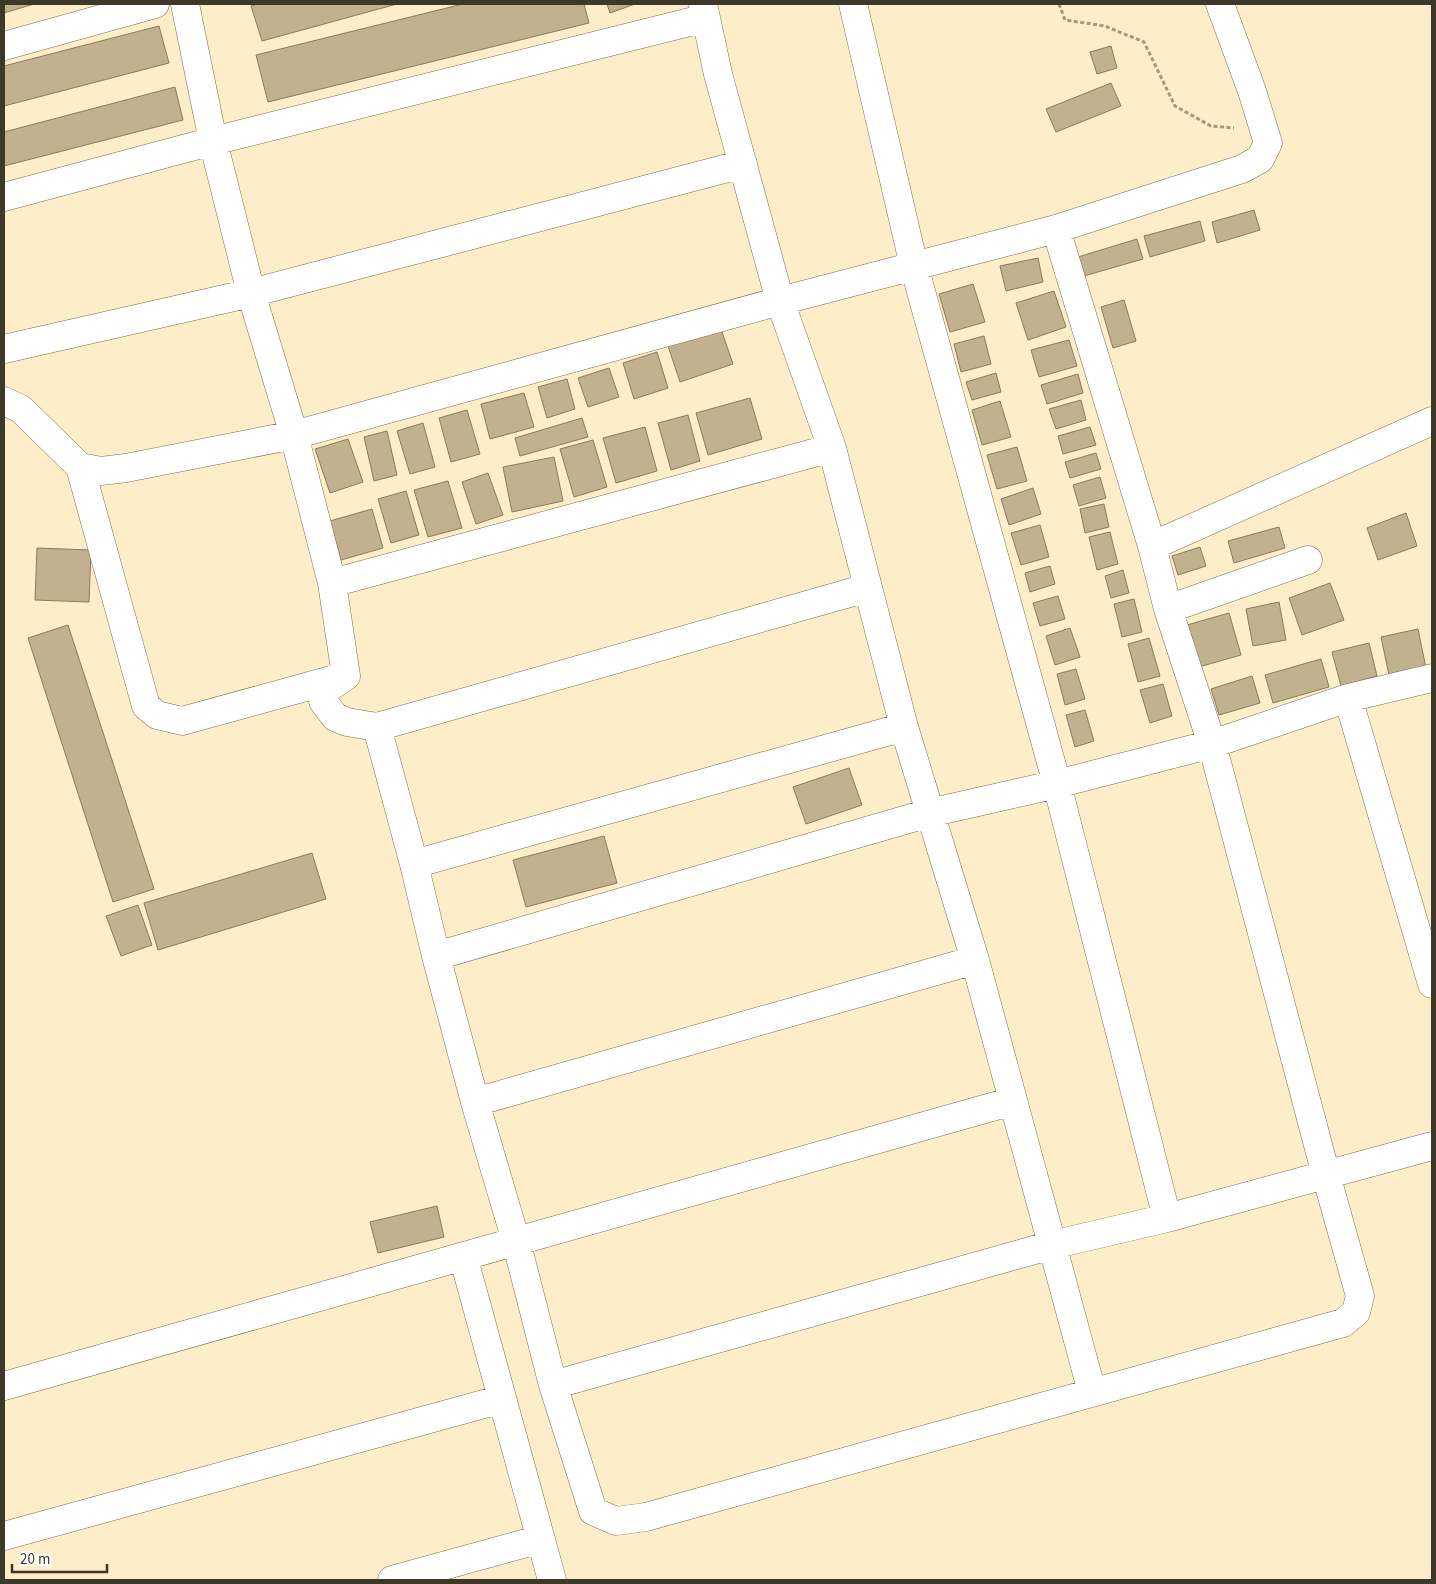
<svg xmlns="http://www.w3.org/2000/svg" width="1436" height="1584" viewBox="0 0 1436 1584" font-family="'Source Sans 3',sans-serif">
<style>
.building{fill:#c1b18f;stroke:#8a7b5a}
.lines{fill:none;stroke-linecap:round;stroke-linejoin:round}
.minor-casing{stroke:#7c6e4d;stroke-width:29}
.path{stroke:#a4987f;stroke-width:3;stroke-dasharray:4 2.5;stroke-linecap:butt}
.minor{stroke:#fff;stroke-width:28}
</style>
<rect width="100%" height="100%" fill="#fdedc9"/>
<path class="building" d="M4,4H34L4,13Z
M258,4H397L262,41L251,6Z
M463,4H584L589,23L268,102L256,55Z
M607,4H635L610,13Z
M159,26L169,63L4,106V66Z
M1111,46L1117,68L1097,74L1090,52Z
M1111,83L1121,106L1056,132L1046,109Z
M175,87L183,120L4,166V132Z
M1254,210L1260,230L1217,243L1212,222Z
M1200,221L1205,241L1150,257L1144,236Z
M1137,239L1143,259L1084,276L1078,257Z
M1038,258L1043,282L1006,291L1000,266Z
M973,284L985,322L950,332L939,294Z
M1054,291L1066,327L1028,340L1016,303Z
M1124,300L1136,341L1113,348L1101,307Z
M721,329L733,364L680,382L668,346Z
M984,336L991,364L961,372L954,344Z
M1069,340L1077,366L1039,377L1031,350Z
M657,352L668,388L634,399L623,363Z
M609,368L619,397L588,407L578,378Z
M996,373L1001,392L972,400L966,382Z
M1078,374L1083,393L1047,404L1041,385Z
M567,379L575,409L547,418L538,387Z
M524,393L534,427L490,439L481,404Z
M750,398L762,439L708,455L696,413Z
M1081,400L1086,420L1056,429L1049,409Z
M1000,401L1011,437L982,445L972,410Z
M467,410L480,454L451,462L439,418Z
M688,415L700,461L671,470L658,423Z
M582,418L588,437L520,456L515,438Z
M423,423L435,467L410,474L397,431Z
M645,427L657,471L616,483L603,438Z
M1090,427L1096,445L1063,454L1058,436Z
M387,431L397,475L374,481L364,437Z
M348,439L363,482L330,493L315,449Z
M593,440L607,487L574,497L560,449Z
M1017,447L1027,481L997,489L987,455Z
M1096,453L1101,469L1070,478L1065,462Z
M554,457L563,501L512,512L503,467Z
M488,473L503,515L476,524L462,482Z
M1100,477L1106,498L1079,506L1073,485Z
M448,481L462,528L428,537L414,490Z
M1033,488L1041,514L1009,525L1001,499Z
M406,491L419,535L391,543L378,499Z
M1104,504L1109,527L1085,533L1080,509Z
M372,509L383,548L341,560L330,521Z
M1406,513L1417,546L1378,560L1367,528Z
M1040,525L1049,557L1021,565L1011,533Z
M1279,527L1285,548L1234,563L1228,541Z
M1110,532L1118,564L1097,570L1089,537Z
M1200,547L1206,566L1178,575L1172,556Z
M37,548L91,550L89,602L35,600Z
M1050,566L1055,584L1030,592L1025,573Z
M1123,570L1129,593L1111,598L1105,576Z
M1330,583L1344,620L1302,635L1289,598Z
M1058,596L1065,619L1040,626L1033,603Z
M1134,599L1142,632L1122,637L1114,604Z
M1279,602L1286,640L1253,646L1246,609Z
M1229,613L1241,655L1199,667L1187,625Z
M68,625L154,889L113,902L28,638Z
M1070,628L1080,657L1055,665L1046,636Z
M1418,629L1426,668L1389,675L1381,637Z
M1149,638L1160,676L1138,682L1128,644Z
M1369,643L1377,676L1341,686L1332,652Z
M1321,659L1329,687L1273,703L1265,675Z
M1076,669L1085,699L1065,705L1057,674Z
M1252,676L1260,703L1219,715L1211,689Z
M1163,684L1172,716L1150,723L1140,690Z
M1085,710L1094,741L1075,747L1066,715Z
M849,768L862,805L806,824L793,787Z
M604,836L617,883L526,907L513,860Z
M312,853L326,899L158,950L144,903Z
M138,905L152,945L121,956L106,916Z
M437,1206L444,1237L378,1253L370,1222Z"/>
<g class="lines">
<defs>
<path id="minor" d="M185,4L213,141L251,293L294,435L332,583L346,676L325,690L323,701L335,717L347,722L377,727L414,864L436,956L475,1102L516,1241L553,1385L593,1511L616,1521L646,1517L1343,1323L1356,1312L1360,1296L1326,1175L1212,744L1168,609L1152,546L1056,229
M703,4L718,74L780,301L832,448L904,727L975,960L1092,1392
M853,4L914,266L1057,784L1167,1218
M4,46L155,4
M4,197L213,141L706,18
M4,349L251,293L743,164
M4,401L21,409L80,467L146,706L157,715L182,721L342,677
M80,467L101,471L126,468L294,435L780,301L1056,229L1242,169L1260,159L1268,143L1252,91L1220,4
M1152,546L1432,421
M332,583L832,448
M1168,609L1308,560
M1348,698L1432,984
M377,727L867,588
M414,864L904,727
M436,956L929,813L1057,784L1212,744L1348,698L1432,678
M475,1102L975,960
M463,1256L552,1580
M553,1385L1052,1245L1167,1218L1432,1146
M4,1386L1013,1101
M4,1536L502,1399
M392,1580L541,1539"/>
</defs>
<use href="#minor" class="minor-casing"/>
<path class="path" d="M1059,4L1065,20L1105,26L1144,42L1175,106L1211,126L1234,128"/>
<use href="#minor" class="minor"/>
</g>
<rect width="1436" height="1584" fill="none" stroke="#3e382a" stroke-width="10"/>
<path d="M12 1564v8h95v-8" fill="none" stroke="#3e382a" stroke-width="2.5"/>
<text x="20" y="1564" font-size="15" fill="#3e382a" stroke="#ffffff" stroke-width="4" paint-order="stroke">20 m</text>
</svg>
